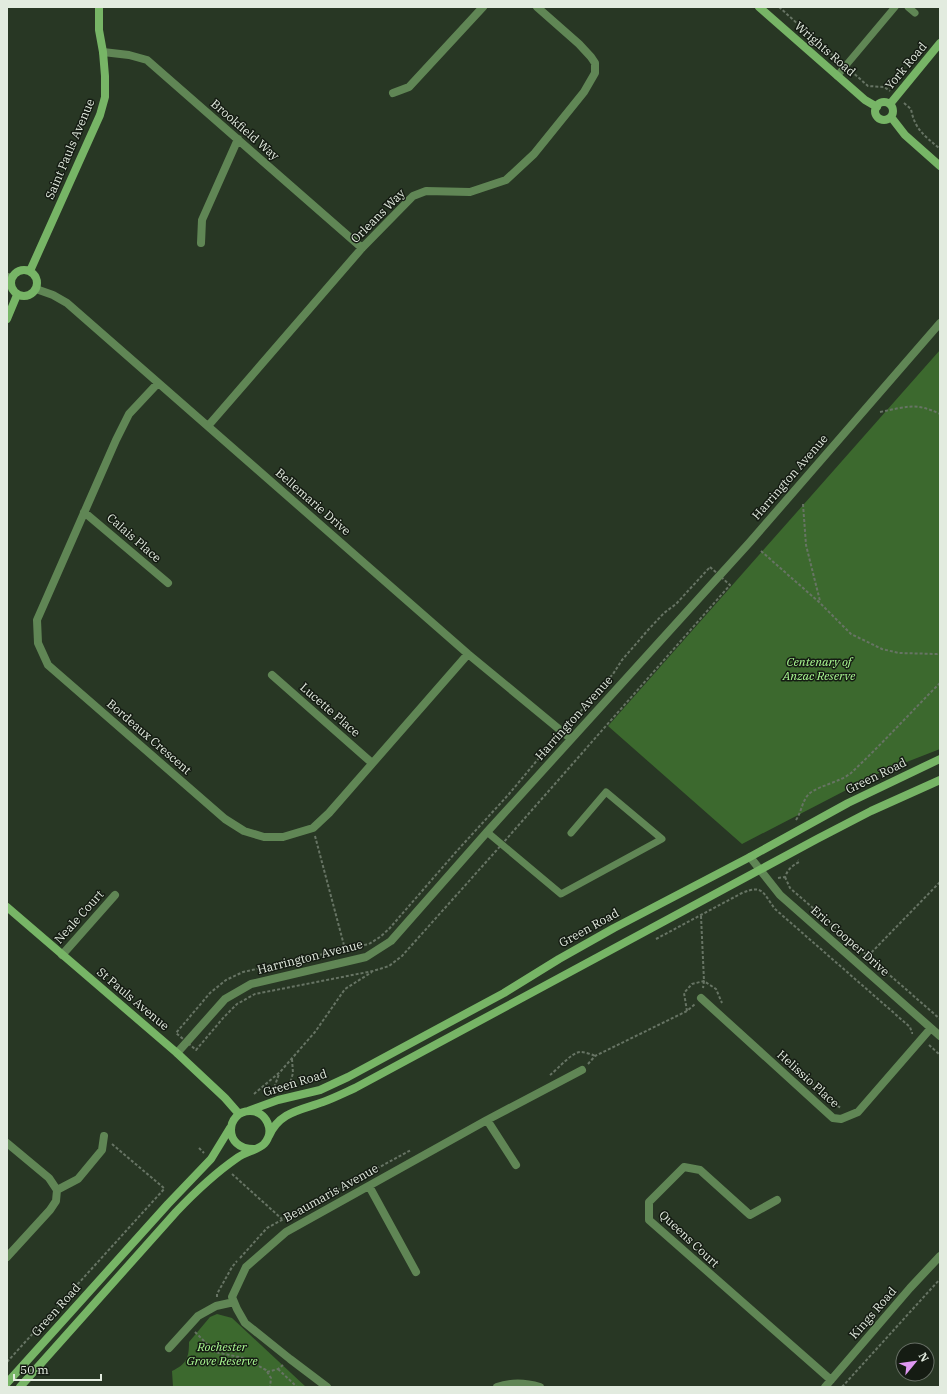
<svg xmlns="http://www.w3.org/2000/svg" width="947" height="1394" viewBox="0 0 947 1394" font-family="'IBM Plex Serif',serif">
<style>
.green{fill:#3c692e}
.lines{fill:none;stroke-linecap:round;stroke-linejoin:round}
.path{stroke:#677464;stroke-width:2;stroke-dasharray:3 2;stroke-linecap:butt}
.lane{stroke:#608655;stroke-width:7}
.street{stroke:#608655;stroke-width:8}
.secondary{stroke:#77b566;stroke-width:8}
.labels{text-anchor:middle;stroke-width:3;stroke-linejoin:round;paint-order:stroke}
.street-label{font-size:12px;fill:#e2ebdf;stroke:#151c13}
.park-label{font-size:12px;font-style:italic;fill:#acfc94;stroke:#151c13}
</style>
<rect width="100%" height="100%" fill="#283724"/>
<path class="green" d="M940,350V749L881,772L742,844L608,726Z
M217,1314L232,1318L306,1387H173L172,1371C187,1364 189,1357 189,1342L210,1317Z"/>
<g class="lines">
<path class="path" d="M779,7L839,61
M851,71L868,86L884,87L890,91
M904,103L911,109C915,130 924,135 940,149
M880,412C906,407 915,402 940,414
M803,504L806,545L820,601
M761,551L820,603L851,634L882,649L899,653L937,654L940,653
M710,567L730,585L495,852L402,956L389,966L373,971L255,994L237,1004L224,1017L196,1050L176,1033L210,993L226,980L243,972L369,944L380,937L389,929L455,853L509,794L569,722L580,712L613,674L622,660L648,630L664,613L676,604Z
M796,820C802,811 802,800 810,793C821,785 840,782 851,773C882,744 910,713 940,683
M315,836L345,949
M785,877L790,888L940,1019
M778,878L785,877C788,869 792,866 799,862L798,860
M701,916L704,981L703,988
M656,939L742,893C763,884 763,893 775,909L910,1027L912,1033H913
M868,956L940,882
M687,1011L684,993L692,984L704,981L716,989L722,1003
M929,1045L940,1055
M292,1059L293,1073L291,1080L293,1088
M588,1064L595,1056L687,1011L695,1004
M800,1073L837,1106L842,1108
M550,1075C559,1068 571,1053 580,1052C585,1052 591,1054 595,1056
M273,1092V1091L279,1074
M254,1094L280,1072L315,1032L345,989L372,972
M112,1144L165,1189
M199,1148L204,1153
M232,1174L282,1219
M240,1258L267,1228L411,1150
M217,1297V1294L232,1267L237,1261
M195,1332L215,1352L244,1358L266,1370L271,1378L270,1387
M7,1362L165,1188
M278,1369L297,1387
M267,1372L278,1369L283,1365
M842,1387L940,1279"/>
<path class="lane" d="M908,7L915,13
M837,76L895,7
M487,832L561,894L662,839L606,792L571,833"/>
<path class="street" d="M103,52L129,55L147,60L362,248
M393,93L409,87L483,7
M201,243L202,220L238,139
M7,277L11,278
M36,289L53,295L67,303L468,654L571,739
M158,383L129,414L116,440L37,620L38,643L48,665L225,819L244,831L264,837H283L313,828L329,813L468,654
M208,426L362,248L413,196L426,191L470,192L506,180L534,154L584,92L595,73V63L591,57L579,44L537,7
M84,512L168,583
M272,675L372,763
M750,857L780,895L940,1036
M62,955L115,895
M701,998L833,1118L841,1119L858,1112L931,1028
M177,1053L225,999L251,984L366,957L391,941L487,832L750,542L940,323
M487,1120L516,1165
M7,1143L49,1178L57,1190L56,1201L50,1210L7,1257
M369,1186L416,1272
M57,1190L78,1179L102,1150L104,1136
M777,1200L750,1215L700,1170L684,1167L649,1202V1220L831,1380
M169,1348L198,1316L216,1306L234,1302
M327,1387L290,1359L245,1323L237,1309L232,1297L246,1267L286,1232L487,1120L582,1070
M497,1387C511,1382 527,1383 540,1387
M825,1387L910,1288L940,1256"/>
<path class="secondary" d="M759,7L865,100L877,107
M875 111a9 9 0 1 1 18 0a9 9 0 1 1-18 0Z
M890,104L940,43
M891,117L905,135L940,166
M11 283a13 13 0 1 1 26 0a13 13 0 1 1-26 0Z
M30,271L100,115L105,97V76L103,52L99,30V7
M7,319L17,295
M7,907L177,1053L225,1098L239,1114
M248,1111L278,1100L320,1090L348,1077L504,993L559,959L614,928L750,857L848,803L940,759
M269,1136C279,1112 301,1110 323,1102C334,1098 344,1093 355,1088L817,839L871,811L940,780
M7,1383L168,1204L211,1159L230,1128
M20,1387L176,1212C195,1192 214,1174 237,1158C245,1152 258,1150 264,1144C276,1131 266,1111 250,1111C226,1111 222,1149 254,1149"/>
</g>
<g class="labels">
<g class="street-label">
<text transform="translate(825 49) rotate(41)" y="4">Wrights Road</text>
<text transform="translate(906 66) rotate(-50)" y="4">York Road</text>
<text transform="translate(245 130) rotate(41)" y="4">Brookfield Way</text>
<text transform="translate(70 149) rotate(-67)" y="4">Saint Pauls Avenue</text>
<text transform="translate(378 216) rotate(-45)" y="4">Orleans Way</text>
<text transform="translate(790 477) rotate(-49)" y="4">Harrington Avenue</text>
<text transform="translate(313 502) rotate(41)" y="4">Bellemarie Drive</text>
<text transform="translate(134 538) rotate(41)" y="4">Calais Place</text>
<text transform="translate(330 710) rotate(41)" y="4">Lucette Place</text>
<text transform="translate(574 718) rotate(-48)" y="4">Harrington Avenue</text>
<text transform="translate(149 737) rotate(41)" y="4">Bordeaux Crescent</text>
<text transform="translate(876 776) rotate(-26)" y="4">Green Road</text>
<text transform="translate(79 917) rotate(-48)" y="4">Neale Court</text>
<text transform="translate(589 928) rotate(-29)" y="4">Green Road</text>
<text transform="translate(850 941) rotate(41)" y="4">Eric Cooper Drive</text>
<text transform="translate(310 957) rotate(-14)" y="4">Harrington Avenue</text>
<text transform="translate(133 999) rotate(40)" y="4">St Pauls Avenue</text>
<text transform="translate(808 1079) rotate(42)" y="4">Helissio Place</text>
<text transform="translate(295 1083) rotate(-17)" y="4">Green Road</text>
<text transform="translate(331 1193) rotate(-29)" y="4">Beaumaris Avenue</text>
<text transform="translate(689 1239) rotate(43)" y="4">Queens Court</text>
<text transform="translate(56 1310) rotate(-48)" y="4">Green Road</text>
<text transform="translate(873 1313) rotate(-49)" y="4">Kings Road</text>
</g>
<g class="park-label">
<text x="819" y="666">Centenary of<tspan x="819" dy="14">Anzac Reserve</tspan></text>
<text x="222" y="1351">Rochester<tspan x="222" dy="14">Grove Reserve</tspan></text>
</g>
</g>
<rect width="947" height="1394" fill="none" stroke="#e2ebdf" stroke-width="16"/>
<g transform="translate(915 1362) rotate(61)"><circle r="19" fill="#151c13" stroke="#676f65"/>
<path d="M0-3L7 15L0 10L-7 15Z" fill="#df98f2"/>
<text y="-6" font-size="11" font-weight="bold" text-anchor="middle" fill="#e2ebdf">N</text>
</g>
<path d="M14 1374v6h87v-6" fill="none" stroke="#e2ebdf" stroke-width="2"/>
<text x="20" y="1374" font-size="12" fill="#e2ebdf" stroke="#151c13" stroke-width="3" paint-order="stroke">50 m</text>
</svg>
